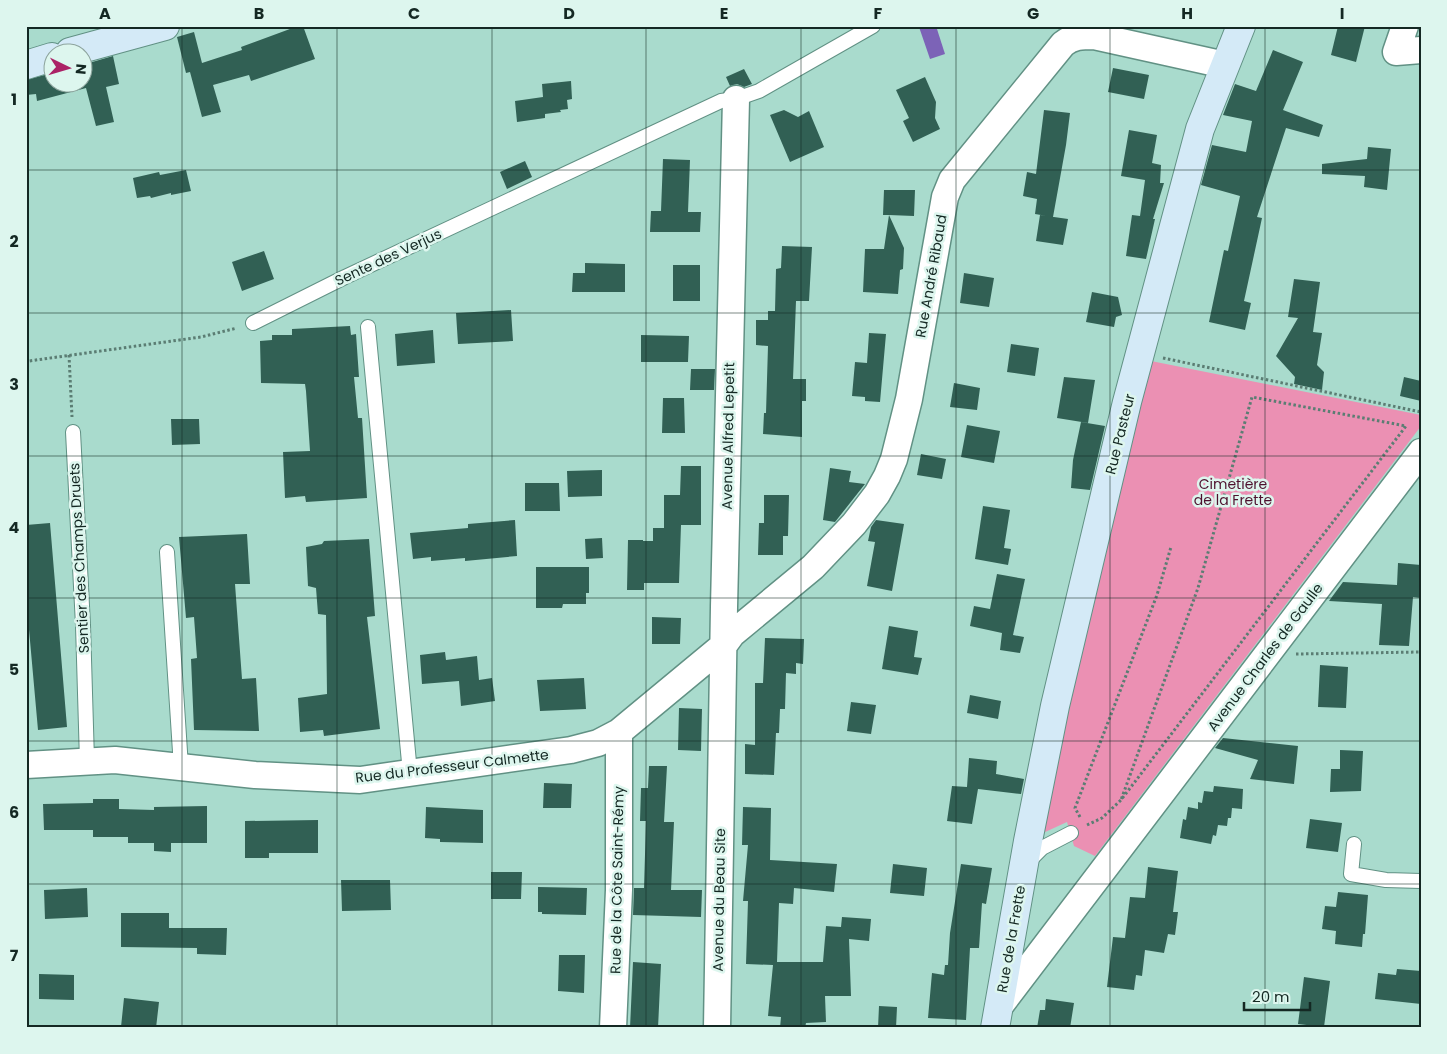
<svg xmlns="http://www.w3.org/2000/svg" width="1447" height="1054" viewBox="0 0 1447 1054" font-family="Poppins,sans-serif">
<style>
.green{fill:#eb90b3}
.water{fill:#7c63b7}
.building{fill:#316054}
.lines{fill:none;stroke-linecap:round;stroke-linejoin:round}
.lane-casing{stroke:#619184;stroke-width:16}
.street-casing{stroke:#619184;stroke-width:29}
.secondary-casing{stroke:#619184;stroke-width:30}
.path{stroke:#5b7d73;stroke-width:3;stroke-dasharray:2.5 2.5;stroke-linecap:butt}
.lane{stroke:#fff;stroke-width:14}
.street{stroke:#fff;stroke-width:26}
.secondary{stroke:#d4eaf7;stroke-width:28}
.grid{fill:none;stroke:#142823;stroke-width:1;stroke-opacity:0.55}
.labels{text-anchor:middle;stroke-width:5;stroke-linejoin:round;paint-order:stroke}
.street-label{font-size:14px;fill:#142823;stroke:#ddf6ee}
.park-label{font-size:14px;fill:#4e112e;stroke:#ddf6ee}
.neatline{fill:none;stroke:#142823;stroke-width:2}
.grid-label{font-size:16px;text-anchor:middle;font-weight:bold;fill:#142823}
</style>
<rect width="100%" height="100%" fill="#a9dbcd"/>
<path class="green" d="M1151,361L1421,415V426L1095,856L1074,846L1067,822L1043,833L1060,734Z"/>
<path class="water" d="M922,26H936L945,54L930,59L919,27Z"/>
<path class="building" d="M298,26H303L315,59L251,81L249,75L213,85L221,112L202,117L190,72L186,73L177,37L194,32L202,63L242,50L241,47Z
M1338,26H1365L1356,62L1331,55Z
M1273,50L1303,62L1283,110L1323,125L1319,137L1286,128L1257,217L1262,218L1244,301L1251,303L1245,330L1209,322L1224,250L1228,251L1240,196L1201,185L1212,145L1246,152L1252,121L1223,115L1235,84L1256,91Z
M113,56L119,84L106,87L114,122L96,126L86,88L37,101L36,94L26,95V80L52,73V82H82V65Z
M1113,68L1149,75L1144,99L1108,92Z
M744,69L752,84L744,87L737,84L730,86L726,77Z
M925,77L936,102L935,118L940,129L913,142L903,121L909,118L896,90Z
M571,81L572,99L567,100L568,109L560,110L561,112L545,114V118L517,122L515,101L543,97L542,84Z
M784,110L798,117L809,111L824,147L790,162L770,115Z
M1044,110L1070,113L1066,145L1053,217L1035,214L1037,199L1023,196L1027,172L1036,174Z
M1129,130L1157,135L1152,163L1161,165L1160,183H1164L1153,219H1155L1146,259L1126,256L1132,215L1140,216L1145,180L1121,176Z
M1368,147L1391,149L1387,190L1364,187L1365,176L1322,174V164L1367,159Z
M663,159L690,160L688,212H701L700,232H650L651,211H661Z
M525,161L532,177L507,189L500,172Z
M186,170L191,191L171,195V193L151,198L150,196L137,198L133,178L159,172L160,175Z
M884,190H915L914,216L889,215L904,248L903,269L900,270L898,294L863,292L865,249H884L889,215H883Z
M1040,215L1068,219L1063,245L1036,241Z
M782,246L812,247L809,301H796L793,379H806V401H802V437L763,434L764,413H766L768,346L756,345V320H768V311H775L776,269L781,268Z
M264,251L274,279L242,291L232,262Z
M585,263L625,264V292H572L573,273H585Z
M673,265H700V301H673Z
M964,273L994,278L989,307L960,303Z
M1294,279L1320,282L1313,332L1322,333L1317,365L1324,372L1322,390L1294,384L1295,377L1276,356L1298,318L1288,317Z
M1092,292L1118,297L1122,315L1116,317L1114,327L1086,322Z
M511,310L513,341L458,344L456,313Z
M350,326L351,335L356,334L359,377H354L358,418H362L367,498L306,502L305,496L285,498L283,452L310,451L306,391L305,384L261,383L260,341L272,340V335H292V329Z
M433,330L435,363L397,366L395,334Z
M869,333L886,334L880,402L865,401V397L852,396L855,362L867,363Z
M641,335L689,336L688,362H641Z
M1011,344L1039,348L1035,376L1007,372Z
M691,369H715L714,390H690Z
M1064,377L1095,380L1088,423L1057,418Z
M1404,377L1421,381V401L1400,396Z
M954,383L980,388L977,410L950,407Z
M663,398H684L685,433H662Z
M171,419H199L200,444L172,445Z
M1081,422L1105,426L1090,490L1071,488L1073,460Z
M967,425L1000,431L994,463L961,457Z
M921,454L946,459L942,479L917,475Z
M681,466H701V525H681L679,583H644V590H627L628,540H643V544V541H653V528H664V495H680Z
M830,468L851,471L849,482L865,484L835,522L823,520Z
M602,470V496L568,497L567,471Z
M525,483H559L560,511H525Z
M764,495H789L788,536H783V555H758L759,523H764Z
M983,506L1010,510L1004,548L1011,549L1008,565L975,559Z
M515,520L517,556L465,561V558L431,561V557L413,559L410,533L468,528V524Z
M876,520L904,524L892,591L867,586L875,542L868,541L871,527Z
M50,523L67,727L38,730L26,596V525Z
M247,534L250,584H235L242,679L256,678L259,731L194,730L191,659L197,658L194,617L186,618L179,537Z
M602,538L603,558L586,559L585,539Z
M369,539L375,616L367,617L380,729L324,736L323,730L300,732L298,698L327,694L326,615L318,614L316,588L308,586L306,547L322,544L324,541Z
M1398,563L1421,565V598L1413,597L1409,646L1379,645L1382,604L1329,601L1343,582L1397,585Z
M536,567H589V593H586V604H563L562,608H536Z
M997,574L1025,579L1013,635L1024,637L1020,653L1000,650L1002,633L970,626L974,606L990,609Z
M652,617L681,618L680,644H652Z
M889,626L918,631L914,657L922,658L918,675L882,669Z
M765,638L804,639L803,664L796,663V674L786,673L785,709H780L779,733H776L774,775L745,774V744L755,745V683H763Z
M445,652L446,660L477,656L479,680L492,678L495,701L461,706L459,681L422,684L420,655Z
M1320,665L1348,667L1346,708L1318,707Z
M584,678L586,709L540,711L537,680Z
M970,695L1001,701L998,719L967,713Z
M851,702L876,705L871,734L847,731Z
M679,708L702,709L701,751L678,750Z
M1223,738L1298,746L1294,784L1250,779L1258,760L1215,748Z
M1340,750L1363,751L1361,791L1330,792L1331,769H1340Z
M969,758L997,761L996,774L1024,779L1021,794L978,789L972,824L947,821L952,786L967,787Z
M649,766H667L664,822H674L671,890H702L701,917L633,915L634,888H644L646,821H640L641,788H648Z
M544,783L572,784L571,808H543Z
M1214,786L1243,789L1242,809L1232,808L1231,818H1228L1227,826L1218,825L1216,836L1213,835L1211,844L1180,838L1183,819L1186,820L1188,807L1198,809V802L1202,803L1204,791L1213,792Z
M93,799H119V809L154,810V807L207,806V843H171V852L154,851V843H128V837H93V830H44L43,804L93,803Z
M426,807L483,810V843L440,842V839L425,838Z
M743,807L771,808L770,860L837,864L834,892L794,888L793,904L779,903L777,962H823L826,926L841,927L842,917L871,919L869,941L849,939L851,996H825L826,1022L806,1023L805,1028H780L781,1017L768,1016L773,965L746,964L748,901H743L748,845H742Z
M1310,819L1342,823L1338,852L1306,848Z
M318,820V853H269V858H245V821Z
M893,864L927,868L924,896L890,893Z
M961,864L992,868L986,904L982,903L979,948H970L966,1020L928,1018L932,973L944,975L945,965H948L950,933Z
M1148,867L1178,871L1173,912H1178L1175,935L1168,934L1164,953L1145,950L1142,976L1136,975L1134,990L1107,987L1113,937L1125,938L1130,897L1145,898Z
M491,872H522L521,899H491Z
M341,880H390L391,910L342,911Z
M538,887L587,888L586,915L542,914V912H538Z
M87,888L88,917L45,919L44,890Z
M1338,892L1368,895L1365,934H1363L1362,947L1335,944L1336,931L1322,929L1325,906L1336,907Z
M121,913H169V928H227L226,955L197,954V948L121,947Z
M559,955H585L584,993L558,991Z
M633,962L661,964L658,1028H630Z
M1397,969L1421,971V1004L1375,999L1378,973L1396,975Z
M39,974L74,975V1000L39,999Z
M1304,977L1330,981L1324,1027L1298,1024Z
M124,998L159,1002L156,1028L121,1027Z
M1046,999L1074,1003L1070,1028H1037L1040,1010H1045Z
M879,1006L897,1007L896,1028H878Z"/>
<g class="lines">
<defs>
<path id="lane" d="M253,323L345,277L721,101L736,99L759,91L873,26
M368,327L410,773
M73,432L83,625L87,761
M167,552L181,767
M1354,844L1351,874L1386,880L1421,881
M1029,861L1042,848L1071,833"/>
<path id="street" d="M1405,26L1396,52L1421,50
M26,765L115,760L255,775L360,780L571,750L598,743L619,732L724,645L732,634L813,567L854,524L877,494L887,476L894,459L909,399L945,197L952,180L1063,44C1073,36 1081,36 1094,36L1225,65
M999,1007L1421,452
M613,1028L619,890V732
M717,1028L724,607L736,99"/>
<path id="secondary" d="M70,52L165,26
M26,65L52,57
M995,1028L1028,841L1055,706L1127,402L1200,129L1241,26"/>
</defs>
<use href="#lane" class="lane-casing"/>
<use href="#street" class="street-casing"/>
<use href="#secondary" class="secondary-casing"/>
<path class="path" d="M69,355L72,417
M1163,358L1421,412
M26,364L29,361L201,337L237,328
M1296,654L1421,652
M1080,817L1075,808L1157,595L1171,547
M1087,825L1102,818L1121,800L1406,426L1252,397L1198,588L1121,800"/>
<use href="#lane" class="lane"/>
<use href="#street" class="street"/>
<use href="#secondary" class="secondary"/>
</g>
<path class="grid" d="M182,26V1028M337,26V1028M492,26V1028M646,26V1028M801,26V1028M956,26V1028M1110,26V1028M1265,26V1028M26,170H1421M26,313H1421M26,456H1421M26,598H1421M26,741H1421M26,884H1421"/>
<g class="labels">
<g class="street-label">
<text transform="translate(388 257) rotate(-25)" y="5">Sente des Verjus</text>
<text transform="translate(931 276) rotate(-80)" y="5">Rue André Ribaud</text>
<text transform="translate(1120 434) rotate(-76)" y="5">Rue Pasteur</text>
<text transform="translate(728 436) rotate(-89)" y="5">Avenue Alfred Lepetit</text>
<text transform="translate(79 558) rotate(-93)" y="5">Sentier des Champs Druets</text>
<text transform="translate(1265 657) rotate(-53)" y="5">Avenue Charles de Gaulle</text>
<text transform="translate(452 766) rotate(-7)" y="5">Rue du Professeur Calmette</text>
<text transform="translate(617 880) rotate(-89)" y="5">Rue de la Côte Saint-Rémy</text>
<text transform="translate(719 900) rotate(-89)" y="5">Avenue du Beau Site</text>
<text transform="translate(1011 939) rotate(-80)" y="5">Rue de la Frette</text>
</g>
<g class="park-label">
<text x="1233" y="489">Cimetière<tspan x="1233" dy="16">de la Frette</tspan></text>
</g>
</g>
<rect width="1447" height="1054" fill="none" stroke="#ddf6ee" stroke-width="55"/>
<g transform="translate(68 68) rotate(95)"><circle r="24" fill="#ddf6ee" stroke="#8da49d"/>
<path d="M0-4L9 19L0 12L-9 19Z" fill="#ab2266"/>
<text y="-8" font-size="14" font-weight="bold" text-anchor="middle" fill="#142823">N</text>
</g>
<path d="M1244 1002v8h66v-8" fill="none" stroke="#142823" stroke-width="2.5"/>
<text x="1252" y="1002" font-size="15" fill="#142823" stroke="#ddf6ee" stroke-width="4" paint-order="stroke">20 m</text>
<rect x="28" y="28" width="1392" height="998" class="neatline"/>
<g class="grid-label">
<text x="105" y="19">A</text>
<text x="259" y="19">B</text>
<text x="414" y="19">C</text>
<text x="569" y="19">D</text>
<text x="724" y="19">E</text>
<text x="878" y="19">F</text>
<text x="1033" y="19">G</text>
<text x="1187" y="19">H</text>
<text x="1342" y="19">I</text>
<text x="14" y="105">1</text>
<text x="14" y="247">2</text>
<text x="14" y="390">3</text>
<text x="14" y="533">4</text>
<text x="14" y="675">5</text>
<text x="14" y="818">6</text>
<text x="14" y="961">7</text>
</g>
</svg>
